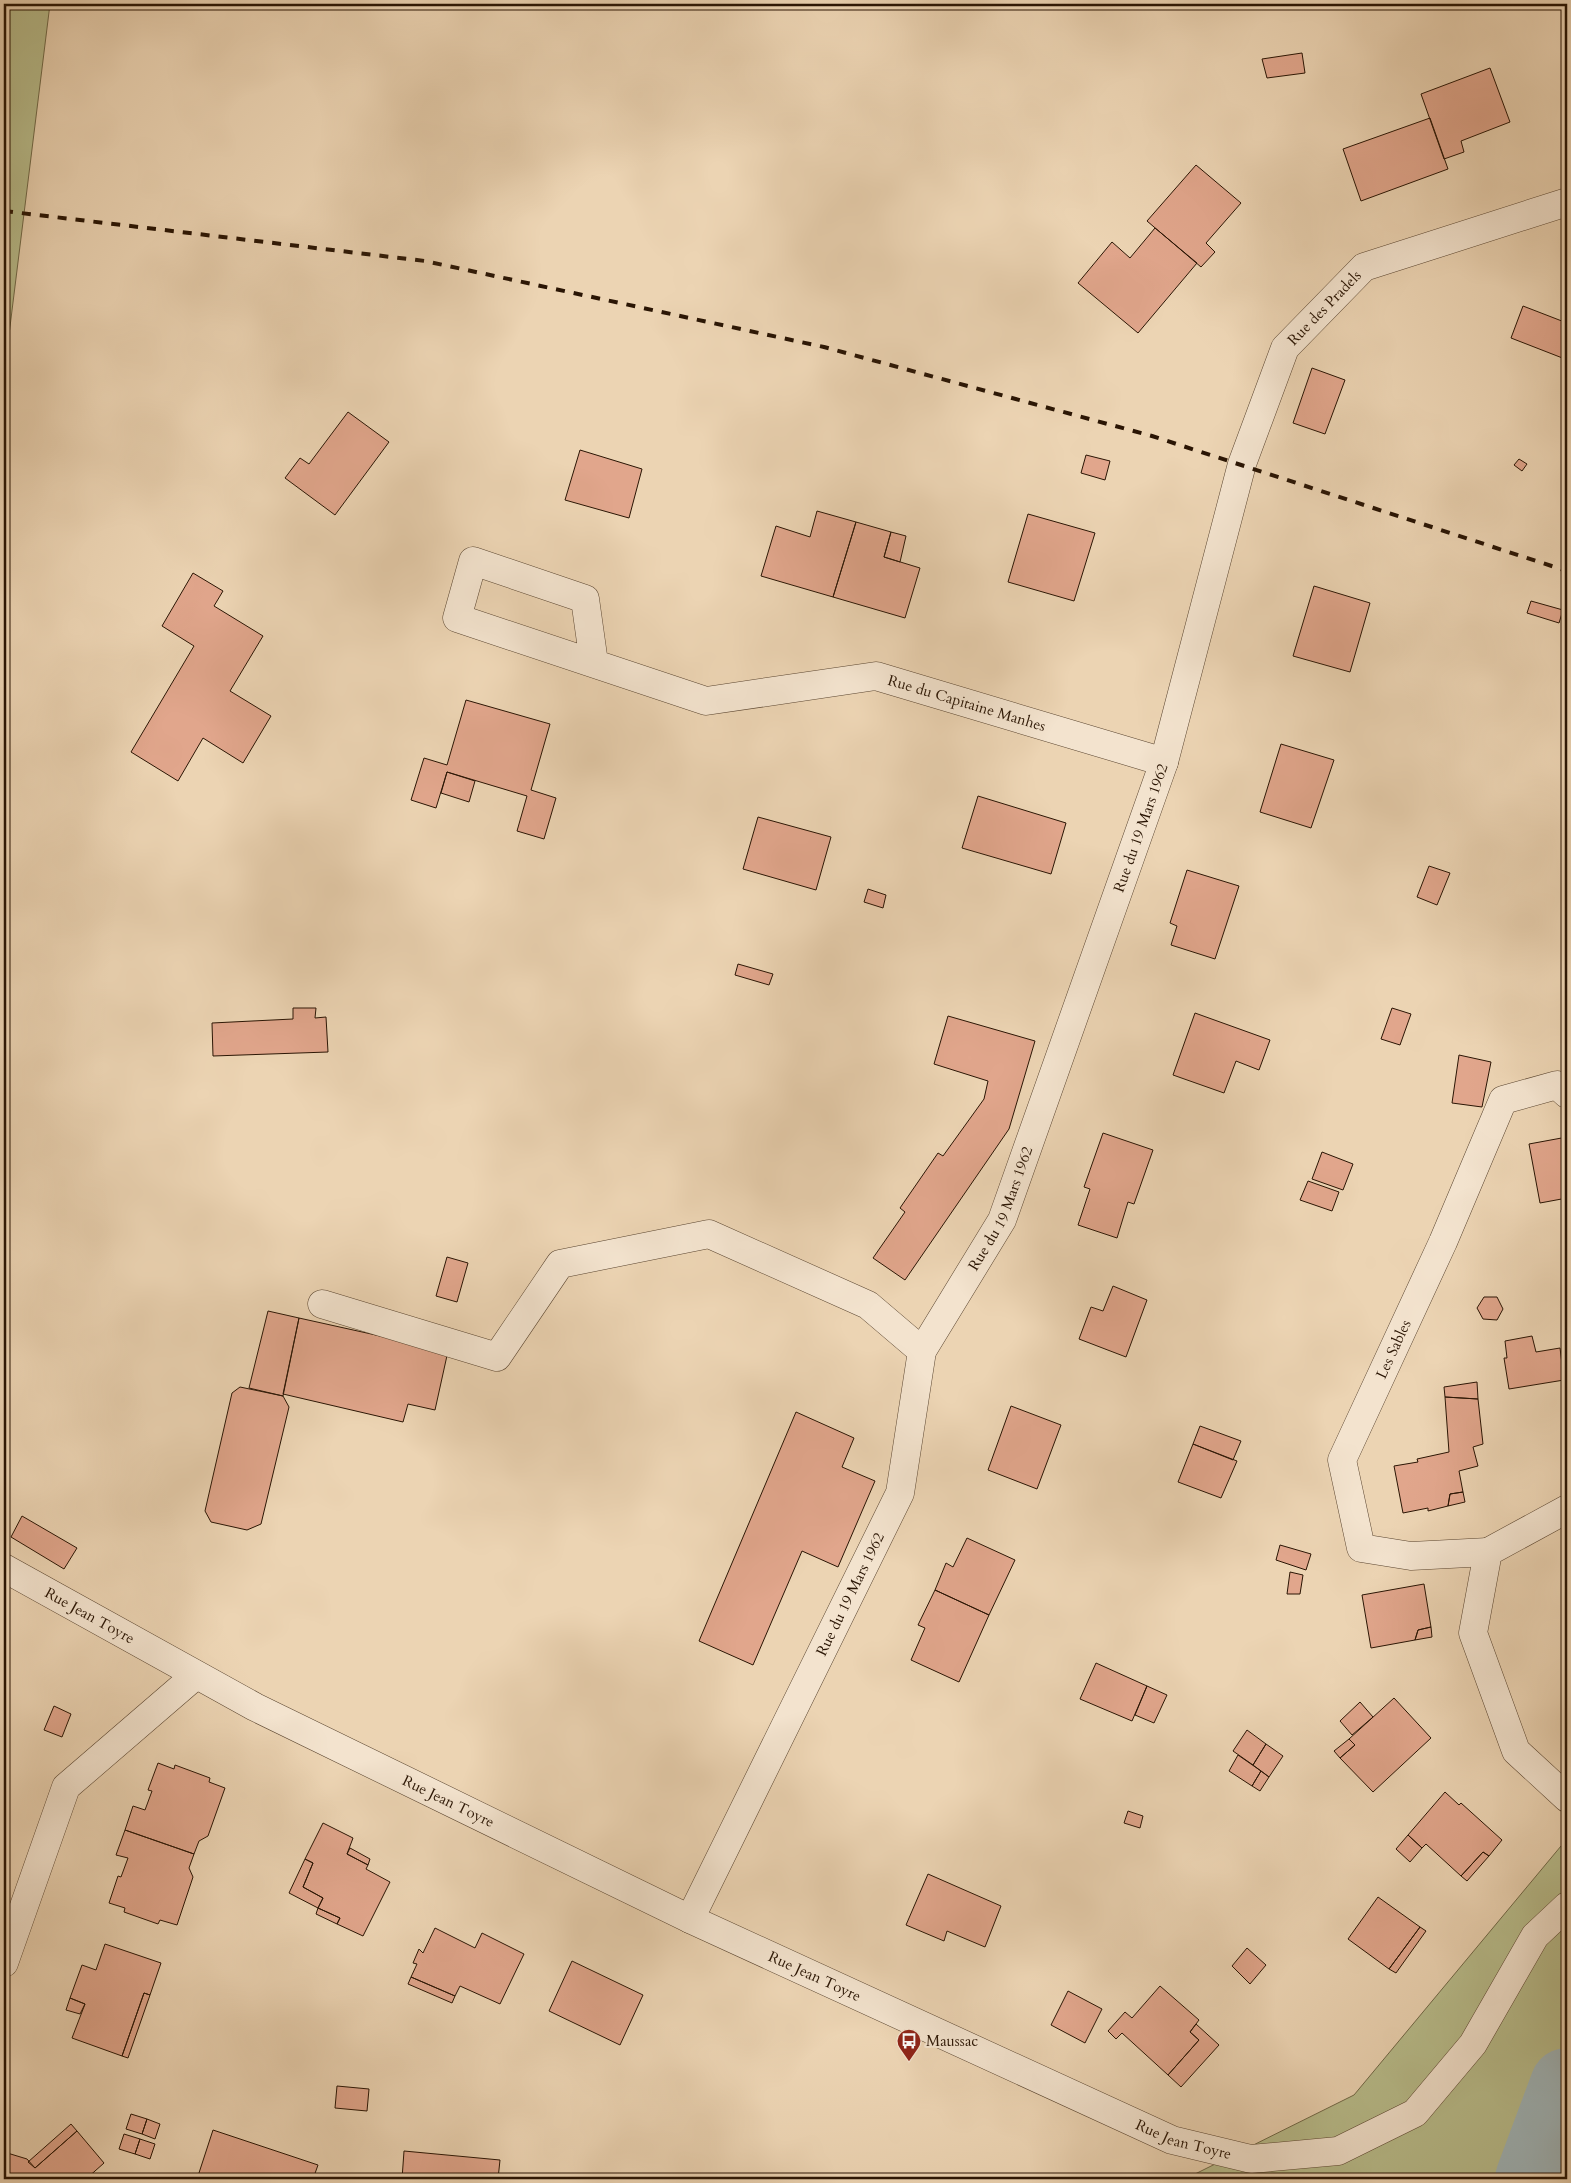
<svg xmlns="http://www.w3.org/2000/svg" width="1571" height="2183" viewBox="0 0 1571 2183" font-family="Cardo,serif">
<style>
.green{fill:#b8bd8c;stroke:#716948}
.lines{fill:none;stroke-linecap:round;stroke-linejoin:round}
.river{stroke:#9fb5b9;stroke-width:74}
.building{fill:#e1a68c;stroke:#2a1504}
.minor-casing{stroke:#5a4530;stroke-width:29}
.minor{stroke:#f3e3ce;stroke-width:28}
.rail{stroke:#2a1504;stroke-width:4;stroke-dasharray:9 9;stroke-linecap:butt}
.labels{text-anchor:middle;stroke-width:4;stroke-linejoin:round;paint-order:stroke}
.street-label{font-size:15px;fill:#2a1504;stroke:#f3e3ce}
.poi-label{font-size:15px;fill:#2a1504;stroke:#f3e3ce;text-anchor:start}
</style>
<rect width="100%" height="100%" fill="#ecd4b3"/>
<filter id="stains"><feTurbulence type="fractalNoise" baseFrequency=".004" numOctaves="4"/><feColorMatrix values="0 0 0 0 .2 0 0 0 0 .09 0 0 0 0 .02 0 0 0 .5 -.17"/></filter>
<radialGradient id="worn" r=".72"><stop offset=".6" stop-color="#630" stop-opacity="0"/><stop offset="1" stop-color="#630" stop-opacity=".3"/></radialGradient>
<path class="green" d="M4,4H50L4,375Z
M1561,1846H1567V2179H1185L1354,2095Z"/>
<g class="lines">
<path class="river" d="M1532,2179L1567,2085"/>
</g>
<path class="building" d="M1302,53L1305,73L1267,78L1262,59Z
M1490,68L1510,122L1461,141L1464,152L1444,159L1421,94Z
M1430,118L1448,169L1361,201L1343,149Z
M1196,165L1241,203L1206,243L1215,252L1201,267L1147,221Z
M1155,228L1197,263L1138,333L1078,283L1112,242L1130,258Z
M1523,306L1567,323V352L1565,359L1511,338Z
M1312,368L1345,380L1325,434L1293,423Z
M348,412L389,442L335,515L285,478L300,458L309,464Z
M580,450L642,469L629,518L565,500Z
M1086,455L1110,461L1105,480L1081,473Z
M1519,459L1527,464L1522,471L1514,465Z
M817,511L856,522L833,597L761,576L776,526L810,537Z
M1028,514L1095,533L1074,601L1008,582Z
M856,522L891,532L884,557L920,568L905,618L833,597Z
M891,532L906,536L900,562L884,557Z
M193,573L223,591L214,606L263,636L230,691L271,716L243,763L203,738L178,781L131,752L194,646L162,626Z
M1314,586L1370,603L1350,672L1293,656Z
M1531,601L1563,610L1559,623L1527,613Z
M466,700L550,724L531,790L556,798L544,839L517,831L527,796L447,772L436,808L411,800L424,758L447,765Z
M1281,744L1334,760L1311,828L1260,812Z
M447,772L475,781L469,802L441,793Z
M978,796L1066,823L1051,874L962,848Z
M758,817L831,837L816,890L743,869Z
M1429,866L1450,873L1437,905L1417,897Z
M1187,870L1239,886L1215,959L1171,945L1177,926L1170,923Z
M868,889L886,895L883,908L864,902Z
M738,964L773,974L769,985L735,975Z
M293,1008H316L315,1018L326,1017L328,1052L213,1056L212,1023L293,1019Z
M1392,1008L1411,1014L1400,1045L1381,1039Z
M1195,1013L1270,1040L1259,1070L1236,1061L1224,1093L1173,1075Z
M948,1016L1035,1041L1009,1129L905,1280L873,1258L905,1212L900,1208L938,1153L943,1156L984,1099L988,1081L934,1064Z
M1459,1055L1491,1062L1482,1107L1452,1103Z
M1103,1133L1153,1150L1134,1204L1128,1202L1117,1238L1078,1225L1090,1189L1084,1187Z
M1567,1137V1198L1540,1203L1529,1144Z
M1322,1152L1353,1164L1343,1190L1312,1179Z
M1308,1181L1339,1192L1332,1211L1300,1200Z
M447,1257L468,1263L457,1302L436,1296Z
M1113,1286L1147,1300L1126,1357L1079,1339L1091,1307L1103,1311Z
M1484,1297H1497L1503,1309L1497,1320L1483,1319L1477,1308Z
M268,1311L299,1318L283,1396L249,1388Z
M299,1318L448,1351L435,1410L408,1404L403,1422L283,1394Z
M1532,1336L1536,1352L1560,1348L1564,1380L1509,1389L1504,1358H1507L1505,1341Z
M1477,1382L1478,1399L1445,1397L1444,1387Z
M240,1387L283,1396L289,1407L261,1524L247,1530L211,1522L205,1511L232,1393Z
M1445,1397L1478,1399L1483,1444L1473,1447L1478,1466L1459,1471L1463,1492L1450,1494L1448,1506L1428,1511V1508L1403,1513L1394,1466L1418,1462L1417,1459L1449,1452Z
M1011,1406L1061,1425L1037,1489L988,1470Z
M796,1412L854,1438L842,1467L875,1481L838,1567L802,1551L753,1665L699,1641Z
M1200,1426L1241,1441L1233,1460L1193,1444Z
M1193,1444L1237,1461L1221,1498L1178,1482Z
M1463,1492L1465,1502L1448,1506L1450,1494Z
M22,1516L77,1548L64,1569L11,1537Z
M967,1538L1015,1560L989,1615L935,1590L946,1563L953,1567Z
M1280,1545L1311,1554L1306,1570L1276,1560Z
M1290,1572L1303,1575L1300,1594H1287Z
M1424,1584L1431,1627L1418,1630L1415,1640L1371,1648L1362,1595Z
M935,1590L989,1615L959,1682L911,1660L925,1628L918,1625Z
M1431,1627L1432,1637L1415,1640L1418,1630Z
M1096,1663L1147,1686L1132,1721L1080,1699Z
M1147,1686L1167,1695L1154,1723L1135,1715Z
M1394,1698L1431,1738L1373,1792L1340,1758L1355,1745L1349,1739Z
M1360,1702L1373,1717L1352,1735L1340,1721Z
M54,1706L71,1714L62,1737L44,1730Z
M1247,1730L1266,1744L1253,1765L1233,1751Z
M1349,1739L1355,1745L1340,1758L1334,1751Z
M1266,1744L1283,1756L1269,1777L1253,1765Z
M1238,1755L1261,1771L1252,1786L1229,1771Z
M158,1763L174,1769L175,1765L210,1778L209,1782L225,1788L208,1836L199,1841L194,1854L125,1830L133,1806L145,1810L152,1791L148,1790Z
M1261,1771L1269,1777L1260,1791L1252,1786Z
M1445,1792L1459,1805L1461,1803L1502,1840L1489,1856L1483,1852L1461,1876L1426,1844L1422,1848L1408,1835Z
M1128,1811L1143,1816L1140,1828L1124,1823Z
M323,1823L353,1838L347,1854L368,1865L366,1869L390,1882L363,1936L337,1924L340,1918L318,1908L323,1898L303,1887L313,1863L305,1859Z
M125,1830L194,1854L189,1868L193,1877L177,1925L160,1920L158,1924L124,1912L125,1908L109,1903L118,1876L121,1877L128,1858L116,1855Z
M1408,1835L1422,1848L1410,1862L1396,1849Z
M350,1848L370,1859L368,1865L347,1854Z
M1483,1852L1489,1856L1467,1881L1461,1876Z
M305,1859L313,1863L303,1887L323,1898L318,1908L289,1893Z
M928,1874L1001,1906L985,1947L947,1931L944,1941L906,1925Z
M1378,1897L1420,1927L1389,1969L1348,1939Z
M318,1908L340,1918L337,1924L316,1914Z
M1420,1927L1426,1931L1396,1973L1389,1969Z
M435,1928L475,1948L482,1933L524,1954L500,2004L460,1986L455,1996L411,1977L417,1964L413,1963L419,1949L423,1953Z
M105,1944L161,1963L150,1995L144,1993L122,2056L72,2038L85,2004L70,1998L82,1965L96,1970Z
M1247,1948L1266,1965L1250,1984L1232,1966Z
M572,1961L643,1995L620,2045L549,2011Z
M411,1977L455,1996L452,2003L408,1984Z
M1160,1986L1199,2020L1190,2032L1199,2040L1168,2075L1122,2033L1116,2039L1108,2031L1125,2012L1132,2018Z
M1068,1991L1102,2009L1085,2043L1051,2025Z
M144,1993L150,1995L128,2058L122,2056Z
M70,1998L85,2004L80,2014L66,2010Z
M1196,2024L1219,2045L1181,2087L1168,2075L1199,2040L1190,2032Z
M337,2086L369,2089L367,2111L335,2108Z
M131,2114L147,2119L142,2134L126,2129Z
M147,2119L160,2124L155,2139L142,2134Z
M71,2124L77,2131L35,2168L28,2162Z
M213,2130L318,2165L313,2179H197Z
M77,2131L104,2163L86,2179H4V2152L27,2159L35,2168Z
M124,2134L140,2139L135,2154L119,2149Z
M140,2139L155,2144L150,2159L135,2154Z
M404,2151L500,2160L498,2179H402Z"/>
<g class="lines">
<defs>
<g id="minor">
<path id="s1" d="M594,663L585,599L473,561L457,618L706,701L876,676L1164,762"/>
<path d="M322,1304L497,1357L560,1264L709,1234L868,1305L922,1351"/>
<path d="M1567,1509L1488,1552L1473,1633L1516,1751L1567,1798"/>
<path id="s2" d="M1488,1552L1411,1556L1361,1548L1342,1460L1443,1242L1503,1100L1557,1085L1567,1094"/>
<path id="s3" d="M4,1568L255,1707L690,1919L1172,2140L1251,2159L1338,2151L1415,2113L1473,2044L1535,1936L1567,1906"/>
<path id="s4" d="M690,1919L900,1493L922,1351L1002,1220L1164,762L1242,464L1285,348L1364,267L1567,202"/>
<path d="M4,1963L66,1787L196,1675"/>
</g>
</defs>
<use href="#minor" class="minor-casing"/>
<use href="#minor" class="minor"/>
<path class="rail" d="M4,211L425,261L824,347L1152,436L1567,571"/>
</g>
<defs>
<symbol id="bus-pin" viewBox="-11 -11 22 30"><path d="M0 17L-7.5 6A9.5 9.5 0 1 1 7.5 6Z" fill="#8f2418" stroke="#f3e3ce"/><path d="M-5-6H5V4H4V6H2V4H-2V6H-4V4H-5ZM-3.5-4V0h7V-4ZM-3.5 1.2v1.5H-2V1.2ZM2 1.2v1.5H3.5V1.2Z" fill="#fff"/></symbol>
</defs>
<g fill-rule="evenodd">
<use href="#bus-pin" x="895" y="2027" width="28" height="38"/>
</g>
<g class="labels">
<g class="street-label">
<text dy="5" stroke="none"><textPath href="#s4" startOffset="1746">Rue des Pradels</textPath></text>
<text dy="5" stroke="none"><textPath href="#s1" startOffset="771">Rue du Capitaine Manhes</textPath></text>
<text dy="5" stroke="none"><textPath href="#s4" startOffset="1188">Rue du 19 Mars 1962</textPath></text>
<text dy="5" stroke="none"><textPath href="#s4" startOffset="782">Rue du 19 Mars 1962</textPath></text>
<text dy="5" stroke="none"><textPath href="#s2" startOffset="340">Les Sables</textPath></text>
<text dy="5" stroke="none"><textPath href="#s4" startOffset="362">Rue du 19 Mars 1962</textPath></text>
<text dy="5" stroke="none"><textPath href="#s3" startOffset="98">Rue Jean Toyre</textPath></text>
<text dy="5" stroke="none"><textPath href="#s3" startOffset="502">Rue Jean Toyre</textPath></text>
<text dy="5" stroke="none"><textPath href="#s3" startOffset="908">Rue Jean Toyre</textPath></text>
<text dy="5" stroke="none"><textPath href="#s3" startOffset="1312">Rue Jean Toyre</textPath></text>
</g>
<g class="poi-label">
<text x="926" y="2046">Maussac</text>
</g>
</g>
<rect width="1571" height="2183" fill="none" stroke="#ecd4b3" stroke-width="20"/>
<rect x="5" y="5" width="1561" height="2173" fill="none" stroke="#2a1504" stroke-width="2.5"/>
<rect x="10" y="10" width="1551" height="2163" fill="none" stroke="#2a1504"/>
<rect width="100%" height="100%" filter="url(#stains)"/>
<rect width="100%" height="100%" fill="url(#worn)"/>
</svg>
